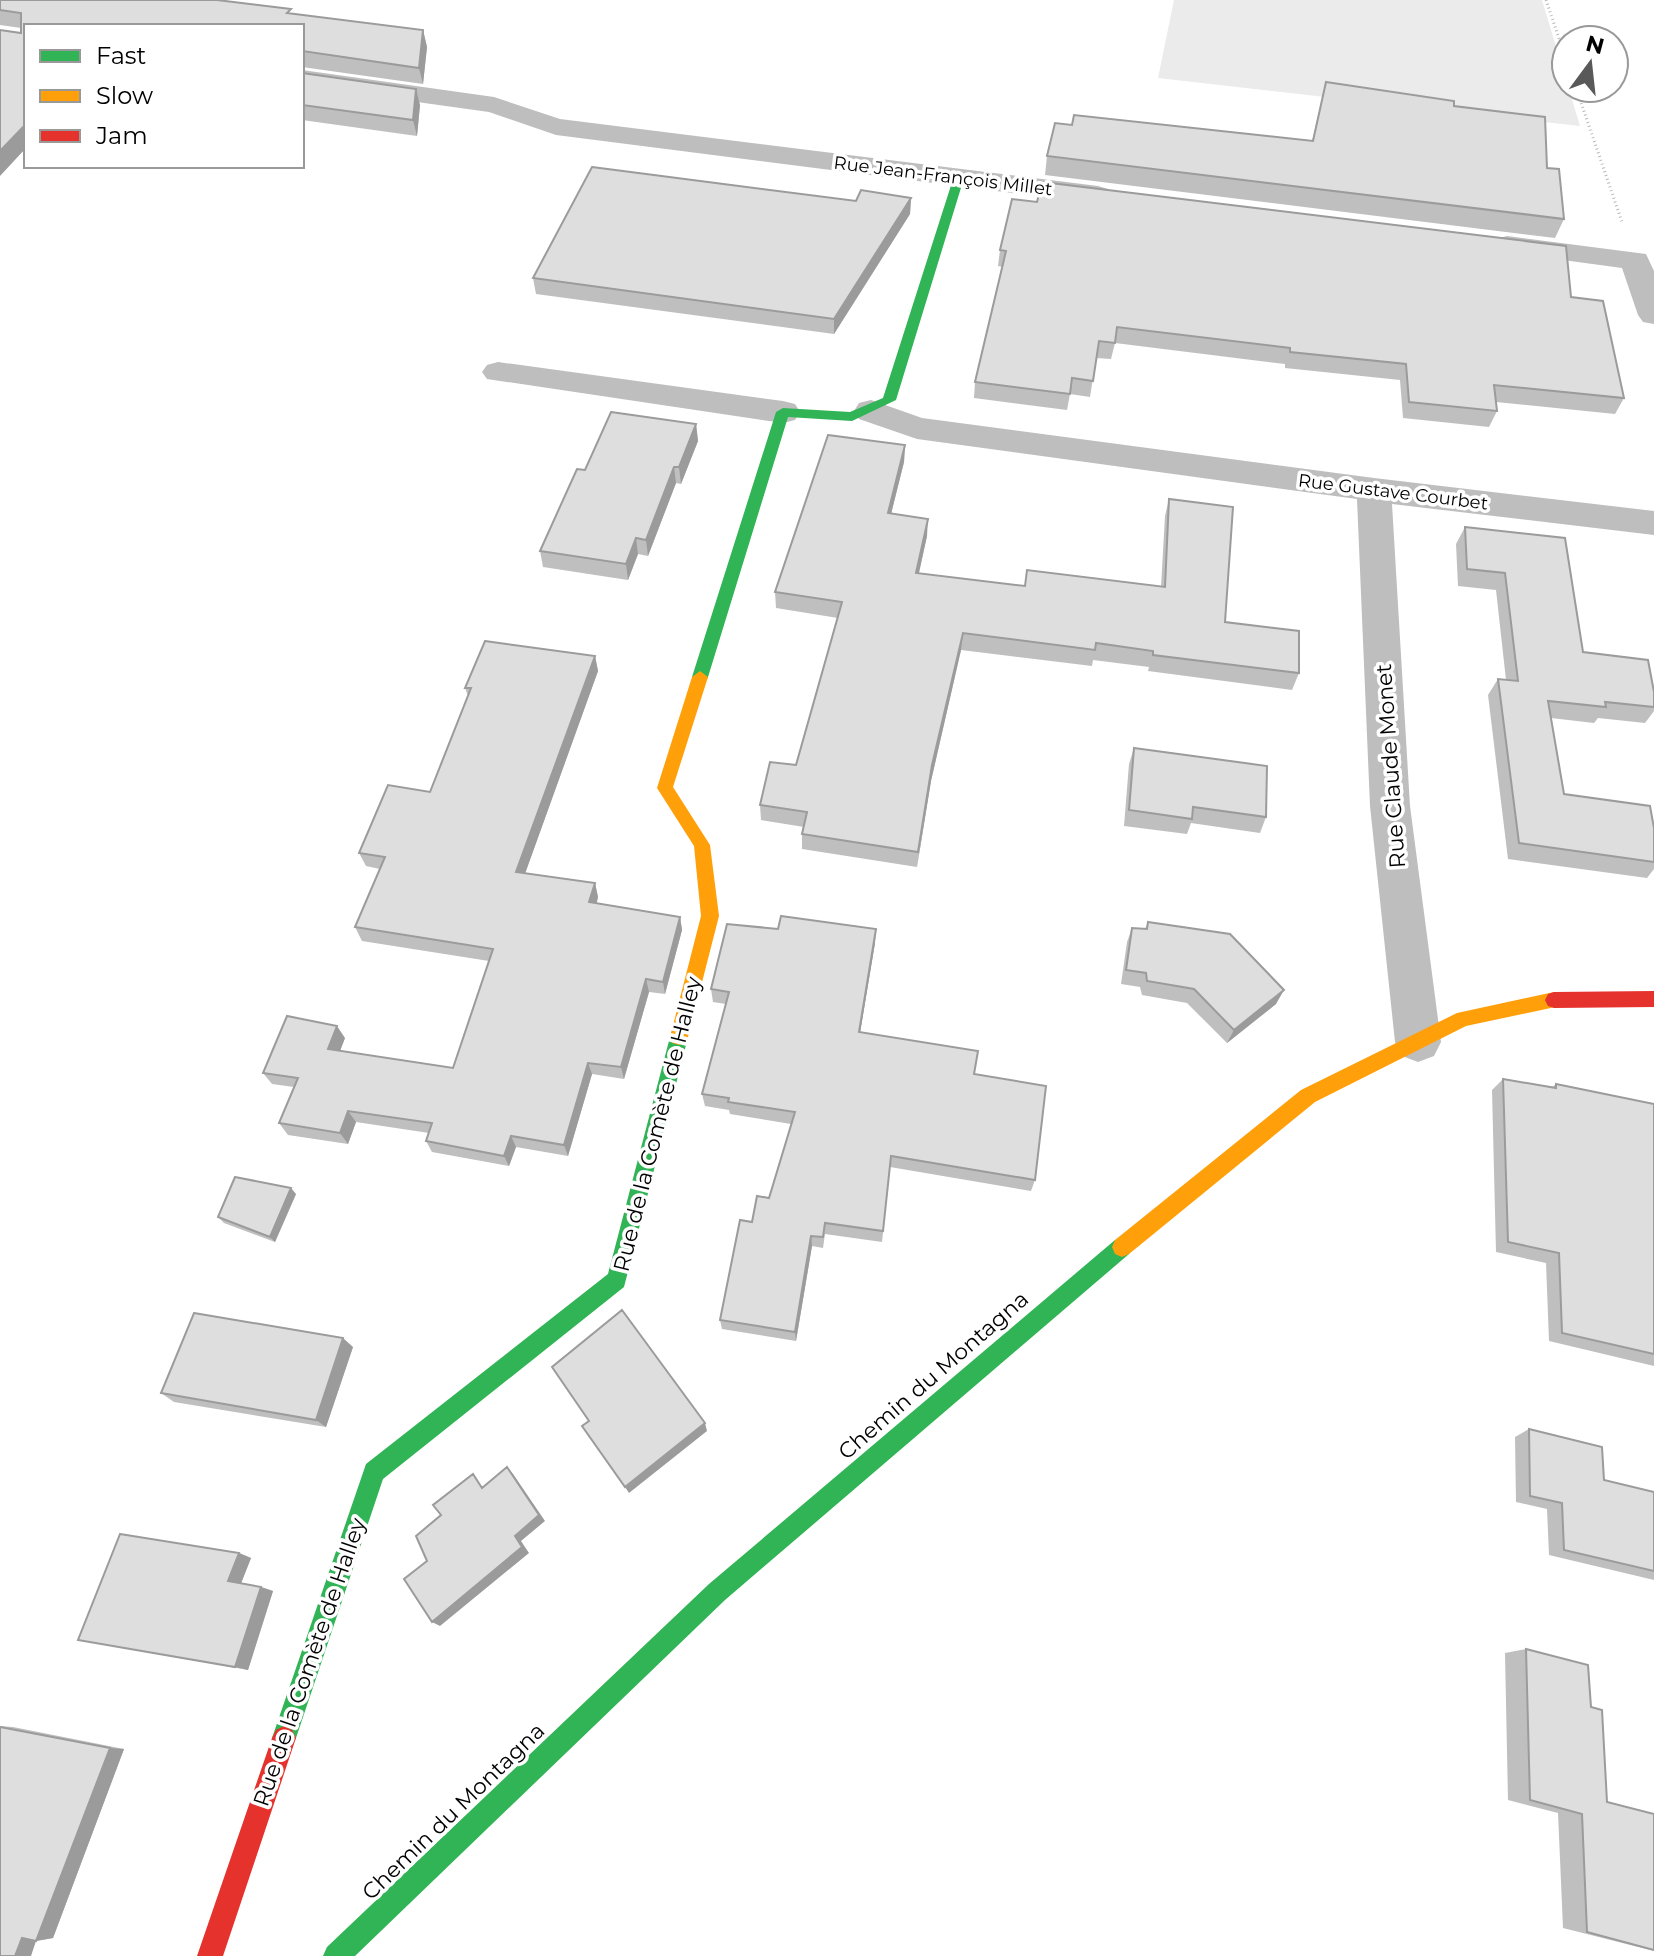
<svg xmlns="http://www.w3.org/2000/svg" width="1654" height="1956" viewBox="0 0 1654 1956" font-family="Montserrat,sans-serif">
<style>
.green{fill:#ebebeb}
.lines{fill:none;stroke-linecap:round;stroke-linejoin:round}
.path{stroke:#b9b9b9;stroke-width:3;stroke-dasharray:1 3;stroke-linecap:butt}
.street{fill:#bebebe;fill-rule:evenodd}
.fast{fill:#30b455;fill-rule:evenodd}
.slow{fill:#ff9f0a;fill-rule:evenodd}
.jam{fill:#e5322d;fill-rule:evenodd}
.wall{fill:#bfbfbf}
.shaded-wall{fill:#9b9b9b}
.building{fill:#dedede;stroke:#9b9b9b;stroke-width:2}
.labels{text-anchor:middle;stroke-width:7;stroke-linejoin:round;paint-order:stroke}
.far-street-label{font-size:18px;fill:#000;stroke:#fff}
.street-label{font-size:22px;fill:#000;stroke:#fff}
</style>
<rect width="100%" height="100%" fill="#fff"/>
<path class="green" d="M1174,0H1542L1580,126L1158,78Z"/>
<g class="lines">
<path class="path" d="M1546,0L1566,59
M1576,88L1622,222"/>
<path class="street" d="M302,70L494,97L560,119L1098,186L1108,189L1112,195L1108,201L1098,204L556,135L489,112L302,86Z
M1507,236L1646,254L1654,271V324L1643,322L1638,315L1622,268L1496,251L1492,245L1496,239Z
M498,362L783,401L795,404L800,412L795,420L783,423L487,379L482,372L487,365Z
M871,400L922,418L1374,478L1654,511V535L1392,504L1410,806L1441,1042L1434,1056L1418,1062L1402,1056L1395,1042L1370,806L1357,499L917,439L859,419L854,411L859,403Z"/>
<path class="fast" d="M954,176L964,178L896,400L852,421L788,417L708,677L706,681H694L692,677L776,412L783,408L850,412L883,398Z
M679,1029L686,1031L688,1037L624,1287L383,1479L296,1738L292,1746L284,1750L276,1746L272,1738L366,1464L608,1274L670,1037L672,1031Z
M1122,1237L1129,1240L1132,1247L1129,1254L725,1600L355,1956H323L327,1947L709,1584L1115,1240Z"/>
<path class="slow" d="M700,671L708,677L673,787L710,845L719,916L688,1037L686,1043L679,1045L672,1043L670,1037L701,916L694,846L657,788L692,677Z
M1554,992L1560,994L1563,1000L1560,1006L1466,1026L1315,1102L1129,1254L1122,1257L1115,1254L1112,1247L1115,1240L1301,1090L1457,1013Z"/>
<path class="jam" d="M1654,991V1007L1554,1008L1548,1006L1545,1000L1548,994L1554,992Z
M284,1726L292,1730L296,1738L223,1956H197L272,1738L276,1730Z"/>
</g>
<path class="wall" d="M0,0L292,14L423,30L427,47L423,84L302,67V26H26V148L21,28L0,25Z
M302,73L420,105L417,136L302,120Z
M1326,82L1454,106L1547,168L1564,219L1555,238L1045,175L1047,156L1072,125L1312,141Z
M911,198L910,214L834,334L536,294L533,278L856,201Z
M1000,250L1571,297L1624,398L1615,414L1496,402L1497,411L1489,427L1403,418L1400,380L1285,368V364L1115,343L1111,359L1096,358L1090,397L1070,394L1067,410L974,398L975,382L1003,267L998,266Z
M696,424L698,441L681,484L676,483L648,556L638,554L628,580L543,567L540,551L585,470Z
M905,445L904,462L891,514L927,536L919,573L1024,586L1161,587L1165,516L1169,499L1225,622L1299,673L1292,690L1148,671L1149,667L1093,660L1092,666L961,650L931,781L917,867L802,849V834L804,827L761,820L760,805L796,765L838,618L776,608L775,592Z
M1465,527L1583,652L1654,692V711L1645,723L1598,718L1594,723L1551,718L1564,794L1654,828V869L1647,878L1508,859L1488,695L1498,679L1506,680L1496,590L1458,586L1456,544Z
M595,656L598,671L525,873L595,883L598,897L597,903L680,917L682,930L665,994L649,992L624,1079L592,1074L568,1156L516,1147L509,1166L432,1152L426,1141L429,1133L356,1122L348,1144L288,1135L279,1123L294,1087L272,1084L263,1073L345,1038L340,1051L453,1068L489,961L362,941L355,927L380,869L366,866L359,853L430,792L468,696L465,688Z
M1134,748L1266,817L1260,833L1191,823L1187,834L1124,826L1129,764Z
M1148,922L1276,1004L1227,1043L1187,1003L1142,995L1140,987L1121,984L1127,942L1132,928L1145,929Z
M875,943L860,1033L974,1074L1035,1180L1031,1191L890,1167L882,1242L825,1234L823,1248L812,1246L796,1341L722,1329L720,1320L752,1222L769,1198L791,1124L730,1114L729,1110L705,1106L702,1094L726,1004L713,1002L711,989Z
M1503,1079L1551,1088L1556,1084L1654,1104V1366L1549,1341L1546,1263L1496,1252L1492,1090Z
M296,1194L275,1242L224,1223L218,1217Z
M353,1347L326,1427L174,1402L161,1393Z
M1529,1429L1604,1480L1654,1492V1580L1549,1555L1547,1509L1516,1502L1515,1437Z
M239,1553L251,1558L241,1583L261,1587L273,1591L248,1670L78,1640Z
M1526,1649L1591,1707L1607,1802L1654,1814V1951L1563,1928L1558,1813L1508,1800L1505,1653Z
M0,1726L13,1727L124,1749L53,1938L36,1941Z"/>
<path class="shaded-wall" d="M423,30L427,47L423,84L419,68Z
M416,89L420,105L417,136L413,120Z
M25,124L26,148L0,176V151Z
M911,198L910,214L834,334V319Z
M696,424L698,441L681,484L679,467Z
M905,445L904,462L887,530L888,513Z
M674,467L676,483L648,556L646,540Z
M928,519L927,536L915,590L916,573Z
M636,538L638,554L628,580L626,564Z
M963,633L961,650L931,781L917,867L932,765Z
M595,656L598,671L521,885L516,872Z
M595,883L598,897L593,915L589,902Z
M680,917L682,930L665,994L663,982Z
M876,929L875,943L858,1045L859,1032Z
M646,979L649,992L624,1079L621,1067Z
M1284,990L1276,1004L1227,1043L1234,1030Z
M337,1026L345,1038L336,1061L328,1049Z
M588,1063L592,1074L568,1156L564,1145Z
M348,1111L356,1122L348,1144L340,1133Z
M511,1136L516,1147L509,1166L504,1156Z
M291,1188L296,1194L275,1242L270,1237Z
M811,1236L812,1246L796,1341L795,1332Z
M343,1338L353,1347L326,1427L316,1420Z
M705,1423L707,1431L629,1493L625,1487Z
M507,1467L513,1474L545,1521L521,1541L529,1553L440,1626L432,1622L515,1536Z
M239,1553L251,1558L240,1586L228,1581Z
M261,1587L273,1591L248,1670L235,1667Z
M110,1748L124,1749L53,1938L36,1941L31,1956H15L22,1938Z"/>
<path class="building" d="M0,0H217L291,9L287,13L423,30L419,68L302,51V26H26V124L0,151V30L21,33V13L0,10Z
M302,73L416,89L413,120L302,105Z
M1326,82L1454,101V106L1545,117L1547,168L1559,169L1564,219L1047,156L1055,123L1072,125L1074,115L1313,141Z
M592,167L856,201L861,190L911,198L834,319L533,278Z
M1042,182L1566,246L1571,297L1603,301L1624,398L1494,385L1497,411L1409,402L1406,364L1290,352V348L1117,327L1115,343L1099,341L1093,381L1072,378L1070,394L975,382L1006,251L1000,250L1012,199L1037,202Z
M611,412L696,424L679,467H674L646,540L636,538L626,564L540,551L577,469L585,470Z
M828,435L905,445L888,513L928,519L916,573L1025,586L1027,570L1165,587L1169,499L1233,507L1225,622L1299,631V673L1153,655V651L1096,643L1095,650L963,633L932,765L918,852L802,834L807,812L760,805L770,762L796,765L842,602L775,592Z
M1465,527L1565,538L1583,652L1648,660L1654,692V707L1605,702L1606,707L1548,701L1564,794L1650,806L1654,828V862L1519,843L1498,679L1518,681L1505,573L1467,569Z
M485,641L595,656L516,872L595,883L589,902L680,917L663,982L646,979L621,1067L588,1063L564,1145L511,1136L504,1156L426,1141L432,1123L348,1111L340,1133L279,1123L298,1078L263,1073L287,1016L337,1026L328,1049L453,1068L493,949L355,927L385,857L359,853L388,785L430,792L471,688H465Z
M1134,748L1267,766L1266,817L1193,807L1192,819L1129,810Z
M781,916L876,929L859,1032L978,1051L974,1074L1046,1086L1035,1180L891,1156L883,1231L825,1223L823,1237L811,1236L795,1332L720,1320L740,1220L752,1222L757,1196L769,1198L795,1112L728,1102L729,1098L702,1094L729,992L711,989L727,924L778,929Z
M1148,922L1230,934L1284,990L1234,1030L1194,989L1147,981L1146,973L1126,970L1132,928L1147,929Z
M1503,1079L1556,1088V1084L1654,1104V1354L1562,1333L1559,1253L1508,1242Z
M235,1177L291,1188L270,1237L218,1217Z
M622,1310L705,1423L625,1487L582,1426L589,1421L552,1367Z
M194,1313L343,1338L316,1420L161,1393Z
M1529,1429L1602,1447L1604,1480L1654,1492V1571L1564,1550L1562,1503L1530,1496Z
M507,1467L539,1515L515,1536L522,1547L432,1622L404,1579L427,1561L416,1536L441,1515L433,1505L473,1474L482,1488Z
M120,1534L239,1553L228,1581L261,1587L235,1667L78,1640Z
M1526,1649L1588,1665L1591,1707L1602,1710L1607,1802L1654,1814V1950L1587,1932L1582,1814L1530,1800Z
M0,1727L110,1748L36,1941L22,1938L15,1956H0Z"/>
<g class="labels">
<g class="far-street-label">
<text transform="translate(943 176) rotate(7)" y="6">Rue Jean-François Millet</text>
<text transform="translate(1393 492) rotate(7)" y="6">Rue Gustave Courbet</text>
</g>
<g class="street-label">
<text transform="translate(1390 766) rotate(-94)" y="8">Rue Claude Monet</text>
<text transform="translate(657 1124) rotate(-76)" y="8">Rue de la Comète de Halley</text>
<text transform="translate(933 1375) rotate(-41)" y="8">Chemin du Montagna</text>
<text transform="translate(309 1662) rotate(-71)" y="8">Rue de la Comète de Halley</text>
<text transform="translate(453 1811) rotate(-44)" y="8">Chemin du Montagna</text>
</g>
</g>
<rect x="24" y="24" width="280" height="144" fill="#ffffff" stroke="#999999" stroke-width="2"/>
<rect x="40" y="50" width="40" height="12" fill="#30b455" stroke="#999999" stroke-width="2"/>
<text x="96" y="64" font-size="24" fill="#000000">Fast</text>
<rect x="40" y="90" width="40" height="12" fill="#ff9f0a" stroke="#999999" stroke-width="2"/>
<text x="96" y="104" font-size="24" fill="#000000">Slow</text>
<rect x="40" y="130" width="40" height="12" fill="#e5322d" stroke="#999999" stroke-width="2"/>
<text x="96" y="144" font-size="24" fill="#000000">Jam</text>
<g transform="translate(1590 64) rotate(15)"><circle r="38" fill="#ffffff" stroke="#999999" stroke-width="2"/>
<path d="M0-6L14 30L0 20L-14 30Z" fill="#595959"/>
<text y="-12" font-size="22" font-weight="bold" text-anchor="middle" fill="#000000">N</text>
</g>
</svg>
